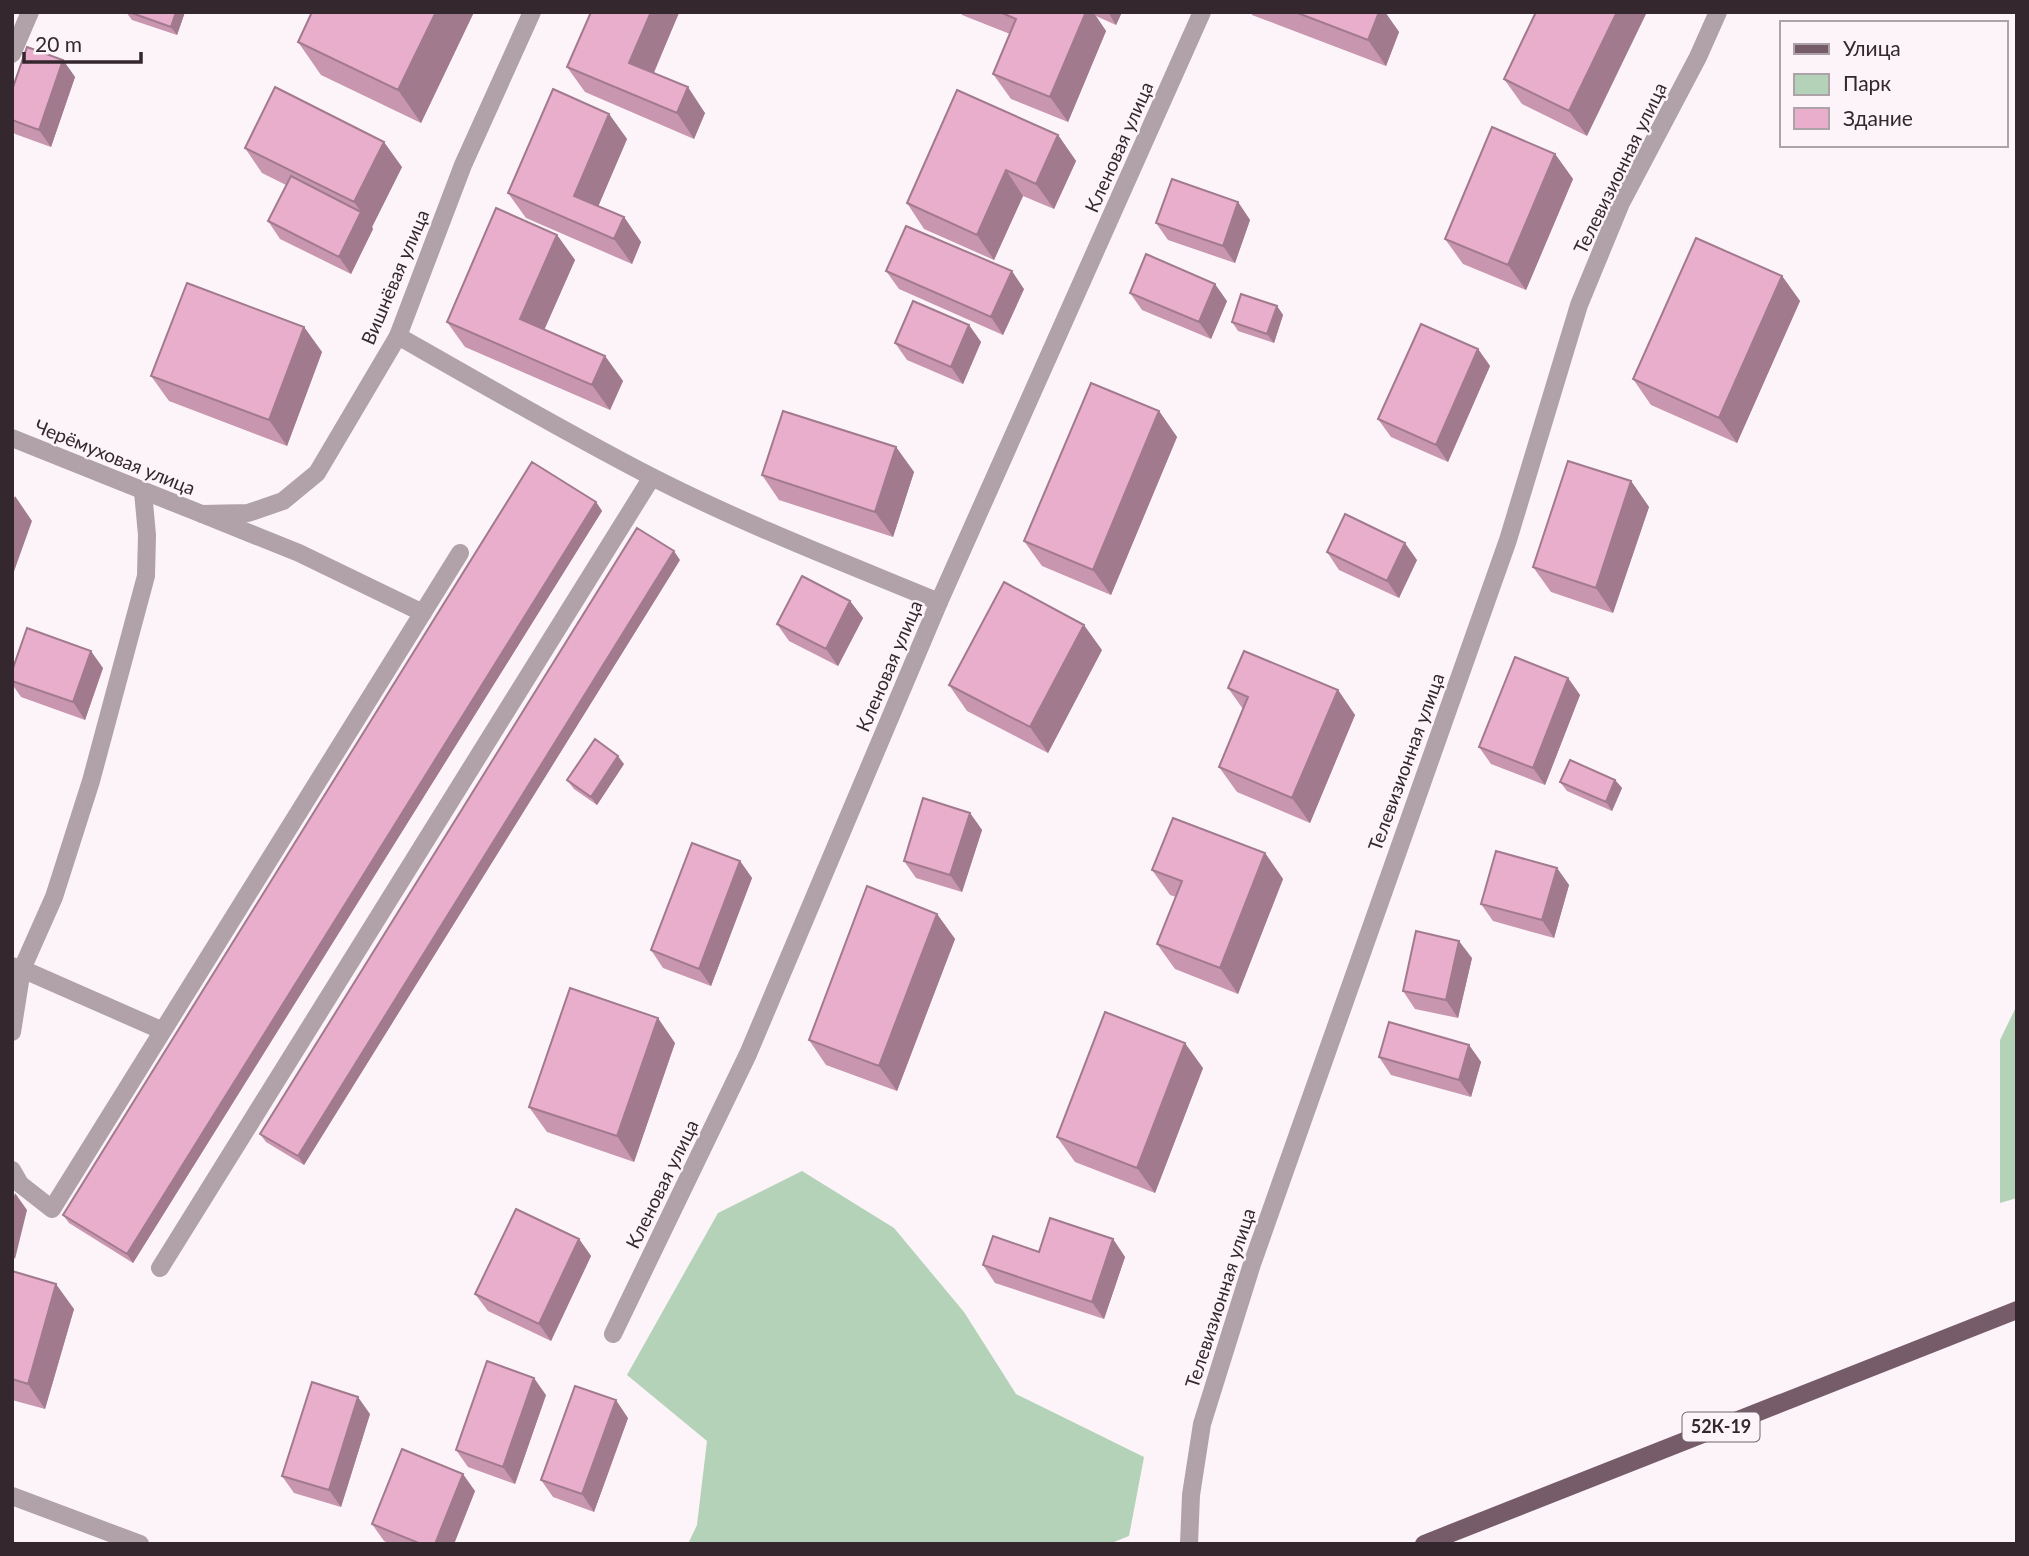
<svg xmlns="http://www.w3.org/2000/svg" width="2029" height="1556" viewBox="0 0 2029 1556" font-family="Lato,sans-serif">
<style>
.green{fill:#b3d2b8}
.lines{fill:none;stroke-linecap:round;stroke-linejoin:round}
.service{stroke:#b1a1a8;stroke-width:18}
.minor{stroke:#b1a1a8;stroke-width:18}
.primary{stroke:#765b68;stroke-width:18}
.wall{fill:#c896af}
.shaded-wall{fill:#a27a8e}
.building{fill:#e8aecb;stroke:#a27a8e;stroke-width:2}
.labels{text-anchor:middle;stroke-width:5;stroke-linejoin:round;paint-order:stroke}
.shield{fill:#fcf4f8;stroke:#71646b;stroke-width:2}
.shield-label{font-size:18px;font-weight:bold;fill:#35272e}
.street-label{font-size:19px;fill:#35272e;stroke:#fcf4f8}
</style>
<rect width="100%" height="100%" fill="#fcf4f8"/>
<path class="green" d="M2017,1005V1198L2000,1203V1040Z
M802,1171L894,1228L964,1312L1016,1394L1144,1457L1129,1536L1109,1544H688L697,1525L707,1441L627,1375L718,1213Z"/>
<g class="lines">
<path class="service" d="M398,336C482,384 565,432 650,476C744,524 842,562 939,602
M202,514L299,553L423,613
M12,1032L22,969L163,1031
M12,1170L20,1184L52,1209L460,553
M160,1268L652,477"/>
<path class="minor" d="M12,54L30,12
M12,438L202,514L248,513L283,501L317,473L398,336L463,165L532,12
M12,966L22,969L54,897L91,781L146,576L147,535L143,492
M613,1334L748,1054L939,602L1202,12
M12,1496L140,1544
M1189,1544L1191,1495L1202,1424L1252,1264L1508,540L1579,305L1621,203L1698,57L1718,12"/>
<path class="primary" d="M1424,1544L2017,1310"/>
</g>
<path class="wall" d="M126,12H185L177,35L132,20Z
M312,12H474L421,123L321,75L298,42Z
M591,12H679L654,73L705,113L694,139L585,92L567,67Z
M961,12H1122L1116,25L1096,16L1106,31L1068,122L1011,99L993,74L1010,34L962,15Z
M1251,12H1385L1399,32L1386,66L1252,15Z
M1536,12L1587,136L1522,104L1504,79Z
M63,60L75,77L51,147L15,134L12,130V90Z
M609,114L627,139L598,206L624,217L641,242L632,264L526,218L508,193Z
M1058,135L1076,161L1054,209L1023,196L994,260L924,229L907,203Z
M245,148L402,167L372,227L373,229L351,274L280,239L268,221L286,185L262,173Z
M1555,154L1573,179L1526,290L1463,264L1445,239Z
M1238,202L1250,220L1235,263L1168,240L1156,223Z
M557,235L575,260L544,330L605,356L623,381L610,410L465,347L447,322Z
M886,271L1024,289L1003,335L899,289Z
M1782,276L1800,301L1737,443L1651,405L1633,379Z
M1130,293L1227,301L1211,339L1142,310Z
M1277,306L1283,315L1274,343L1238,331L1232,322Z
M969,325L981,342L963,384L907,360L895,343Z
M304,327L322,352L287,446L169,401L151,376Z
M1478,349L1490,366L1448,462L1391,437L1378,419Z
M1159,411L1177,437L1111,595L1042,566L1024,541Z
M896,447L914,472L893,537L779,500L762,475Z
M1631,481L1649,507L1613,613L1551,592L1533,567Z
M596,502L602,511L133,1263L69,1223L63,1215Z
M1327,552L1417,560L1399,598L1339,570Z
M680,560L304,1165L266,1142L260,1134Z
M850,601L863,618L838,666L789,641L777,624Z
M1102,650L1048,753L967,711L949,685Z
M103,668L85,720L21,697L12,684V671Z
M1568,678L1580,695L1545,785L1491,764L1479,747Z
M1228,688L1338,690L1355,715L1310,823L1237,792L1219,767L1243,709Z
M624,764L597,805L574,789L567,780Z
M1615,780L1622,788L1612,811L1567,791L1560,782Z
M970,813L982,830L962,892L916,878L904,861Z
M1265,853L1283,879L1238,994L1175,969L1157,944L1176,897L1170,895L1152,870Z
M740,861L752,878L711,986L663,968L651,950Z
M1557,868L1569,885L1554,938L1493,921L1481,904Z
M937,914L955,939L897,1091L826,1065L809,1040Z
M1472,958L1458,1018L1415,1009L1403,991Z
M675,1043L634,1162L547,1132L529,1107Z
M1469,1045L1481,1062L1471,1097L1391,1075L1379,1057Z
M1203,1068L1155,1193L1075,1162L1057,1137Z
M579,1239L591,1256L551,1341L488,1311L475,1294Z
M1113,1239L1125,1257L1104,1319L995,1283L983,1265L1039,1252Z
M12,1271L74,1309L45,1409L12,1400Z
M546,1395L515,1484L468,1467L456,1450Z
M370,1414L341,1507L294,1493L282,1476Z
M628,1418L594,1512L553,1497L541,1480Z
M475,1491L454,1544H391L384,1541L372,1524Z"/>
<path class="shaded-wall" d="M176,12H185L177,35L171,27Z
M436,12H474L421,123L398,90Z
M651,12L679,13L647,88L629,63Z
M1086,12H1093L1106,31L1068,122L1050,97Z
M1108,12H1122L1116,25Z
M1379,12H1385L1399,32L1386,66L1368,40Z
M1617,12H1647L1587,136L1569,111Z
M63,60L75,77L51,147L39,130Z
M688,87L705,113L694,139L677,113Z
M609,114L627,139L592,221L574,196Z
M1058,135L1076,161L1054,209L1036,184Z
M384,142L402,167L372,227L373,229L351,274L339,257L361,212L354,202Z
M1555,154L1573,179L1526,290L1508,265Z
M1006,170L1023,196L994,260L977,235Z
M1238,202L1250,220L1235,263L1223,246Z
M624,217L641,242L632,264L614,239Z
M557,235L575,260L538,344L520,319Z
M1012,271L1024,289L1003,335L991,317Z
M1782,276L1800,301L1737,443L1719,418Z
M1215,284L1227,301L1211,339L1199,322Z
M1277,306L1283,315L1274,343L1267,334Z
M969,325L981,342L963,384L951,367Z
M304,327L322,352L287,446L269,420Z
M1478,349L1490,366L1448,462L1436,445Z
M605,356L623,381L610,410L592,385Z
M1159,411L1177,437L1111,595L1093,570Z
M896,447L914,472L893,537L875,512Z
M1631,481L1649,507L1613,613L1596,588Z
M15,496L32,521L12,577V503Z
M596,502L602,511L133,1263L127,1254Z
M1405,543L1417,560L1399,598L1387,581Z
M674,551L680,560L304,1165L298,1156Z
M850,601L863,618L838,666L826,649Z
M1084,625L1102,650L1048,753L1030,727Z
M91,651L103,668L85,720L73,702Z
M1568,678L1580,695L1545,785L1533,768Z
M1338,690L1355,715L1310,823L1292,798Z
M618,756L624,764L597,805L591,797Z
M1615,780L1622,788L1612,811L1606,802Z
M970,813L982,830L962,892L950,875Z
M1265,853L1283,879L1238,994L1220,968Z
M740,861L752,878L711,986L699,969Z
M1557,868L1569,885L1554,938L1542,920Z
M937,914L955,939L897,1091L879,1066Z
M1459,941L1472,958L1458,1018L1446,1000Z
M658,1018L675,1043L634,1162L617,1136Z
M1185,1043L1203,1068L1155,1193L1137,1168Z
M1469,1045L1481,1062L1471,1097L1459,1080Z
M15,1193L27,1210L15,1259L12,1255V1204Z
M579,1239L591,1256L551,1341L539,1324Z
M1113,1239L1125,1257L1104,1319L1092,1302Z
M56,1284L74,1309L45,1409L28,1384Z
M534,1378L546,1395L515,1484L503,1467Z
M358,1397L370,1414L341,1507L329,1490Z
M616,1400L628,1418L594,1512L582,1494Z
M463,1474L475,1491L454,1544H435Z"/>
<path class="building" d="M129,12H176L171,27Z
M312,12H436L398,90L298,42Z
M591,12H651L629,63L688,87L677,113L567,67Z
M1000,12H1086L1050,97L993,74L1016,19Z
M1295,12H1379L1368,40Z
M1536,12H1617L1569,111L1504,79Z
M27,47L63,60L39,130L12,120V90Z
M275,87L384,142L354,202L245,148Z
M553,89L609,114L574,196L624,217L614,239L508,193Z
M957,90L1058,135L1036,184L1006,170L977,235L907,203Z
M1492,127L1555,154L1508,265L1445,239Z
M291,176L361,212L339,257L268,221Z
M1172,179L1238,202L1223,246L1156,223Z
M496,208L557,235L520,319L605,356L592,385L447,322Z
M906,226L1012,271L991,317L886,271Z
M1696,238L1782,276L1719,418L1633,379Z
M1146,254L1215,284L1199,322L1130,293Z
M187,283L304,327L269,420L151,376Z
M1241,294L1277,306L1267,334L1232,322Z
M913,301L969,325L951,367L895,343Z
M1421,324L1478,349L1436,445L1378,419Z
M1091,383L1159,411L1093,570L1024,541Z
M783,411L896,447L875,512L762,475Z
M1568,461L1631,481L1596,588L1533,567Z
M532,462L596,502L127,1254L63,1215Z
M1345,514L1405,543L1387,581L1327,552Z
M637,528L674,551L298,1156L260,1134Z
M802,576L850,601L826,649L777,624Z
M1004,582L1084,625L1030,727L949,685Z
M27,628L91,651L73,702L12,681V671Z
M1244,651L1338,690L1292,798L1219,767L1248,697L1228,688Z
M1515,657L1568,678L1533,768L1479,747Z
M595,739L618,756L591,797L567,780Z
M1570,760L1615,780L1606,802L1560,782Z
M923,798L970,813L950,875L904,861Z
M1173,818L1265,853L1220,968L1157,944L1182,881L1152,870Z
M692,843L740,861L699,969L651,950Z
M1496,851L1557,868L1542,920L1481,904Z
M867,886L937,914L879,1066L809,1040Z
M1416,931L1459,941L1446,1000L1403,991Z
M570,988L658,1018L617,1136L529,1107Z
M1105,1012L1185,1043L1137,1168L1057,1137Z
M1389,1022L1469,1045L1459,1080L1379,1057Z
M516,1209L579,1239L539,1324L475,1294Z
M1050,1218L1113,1239L1092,1302L983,1265L993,1236L1039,1252Z
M12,1271L56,1284L28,1384L12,1379Z
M487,1361L534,1378L503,1467L456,1450Z
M312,1382L358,1397L329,1490L282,1476Z
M575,1386L616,1400L582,1494L541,1480Z
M402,1449L463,1474L435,1544H421L372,1524Z"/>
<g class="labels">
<rect class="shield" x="1682.5" y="1412.5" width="77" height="29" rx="5"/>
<g class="shield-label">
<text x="1721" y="1433">52К-19</text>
</g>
<g class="street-label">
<text transform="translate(1119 147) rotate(-66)" y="7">Кленовая улица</text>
<text transform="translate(1620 168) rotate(-64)" y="7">Телевизионная улица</text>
<text transform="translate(395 277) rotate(-67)" y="7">Вишнёвая улица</text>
<text transform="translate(115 457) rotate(22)" y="7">Черёмуховая улица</text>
<text transform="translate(889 666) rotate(-67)" y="7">Кленовая улица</text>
<text transform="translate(1406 762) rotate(-70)" y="7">Телевизионная улица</text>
<text transform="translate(662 1184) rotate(-64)" y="7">Кленовая улица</text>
<text transform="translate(1220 1298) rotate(-72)" y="7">Телевизионная улица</text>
</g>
</g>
<rect width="2029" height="1556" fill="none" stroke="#35272e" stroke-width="28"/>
<rect x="1780" y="21" width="228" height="126" fill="#fcf4f8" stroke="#aca2a7" stroke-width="2"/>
<rect x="1794" y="44" width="35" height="10" fill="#765b68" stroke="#aca2a7" stroke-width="2"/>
<text x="1843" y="56" font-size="21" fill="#35272e">Улица</text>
<rect x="1794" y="74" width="35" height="21" fill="#b3d2b8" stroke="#aca2a7" stroke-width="2"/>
<text x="1843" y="91" font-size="21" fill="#35272e">Парк</text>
<rect x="1794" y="108" width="35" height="21" fill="#e8aecb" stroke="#aca2a7" stroke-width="2"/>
<text x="1843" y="126" font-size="21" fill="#35272e">Здание</text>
<path d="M24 52v10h117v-10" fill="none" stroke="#35272e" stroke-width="3.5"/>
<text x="35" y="52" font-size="21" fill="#35272e" stroke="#fcf4f8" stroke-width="5" paint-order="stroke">20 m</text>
</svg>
